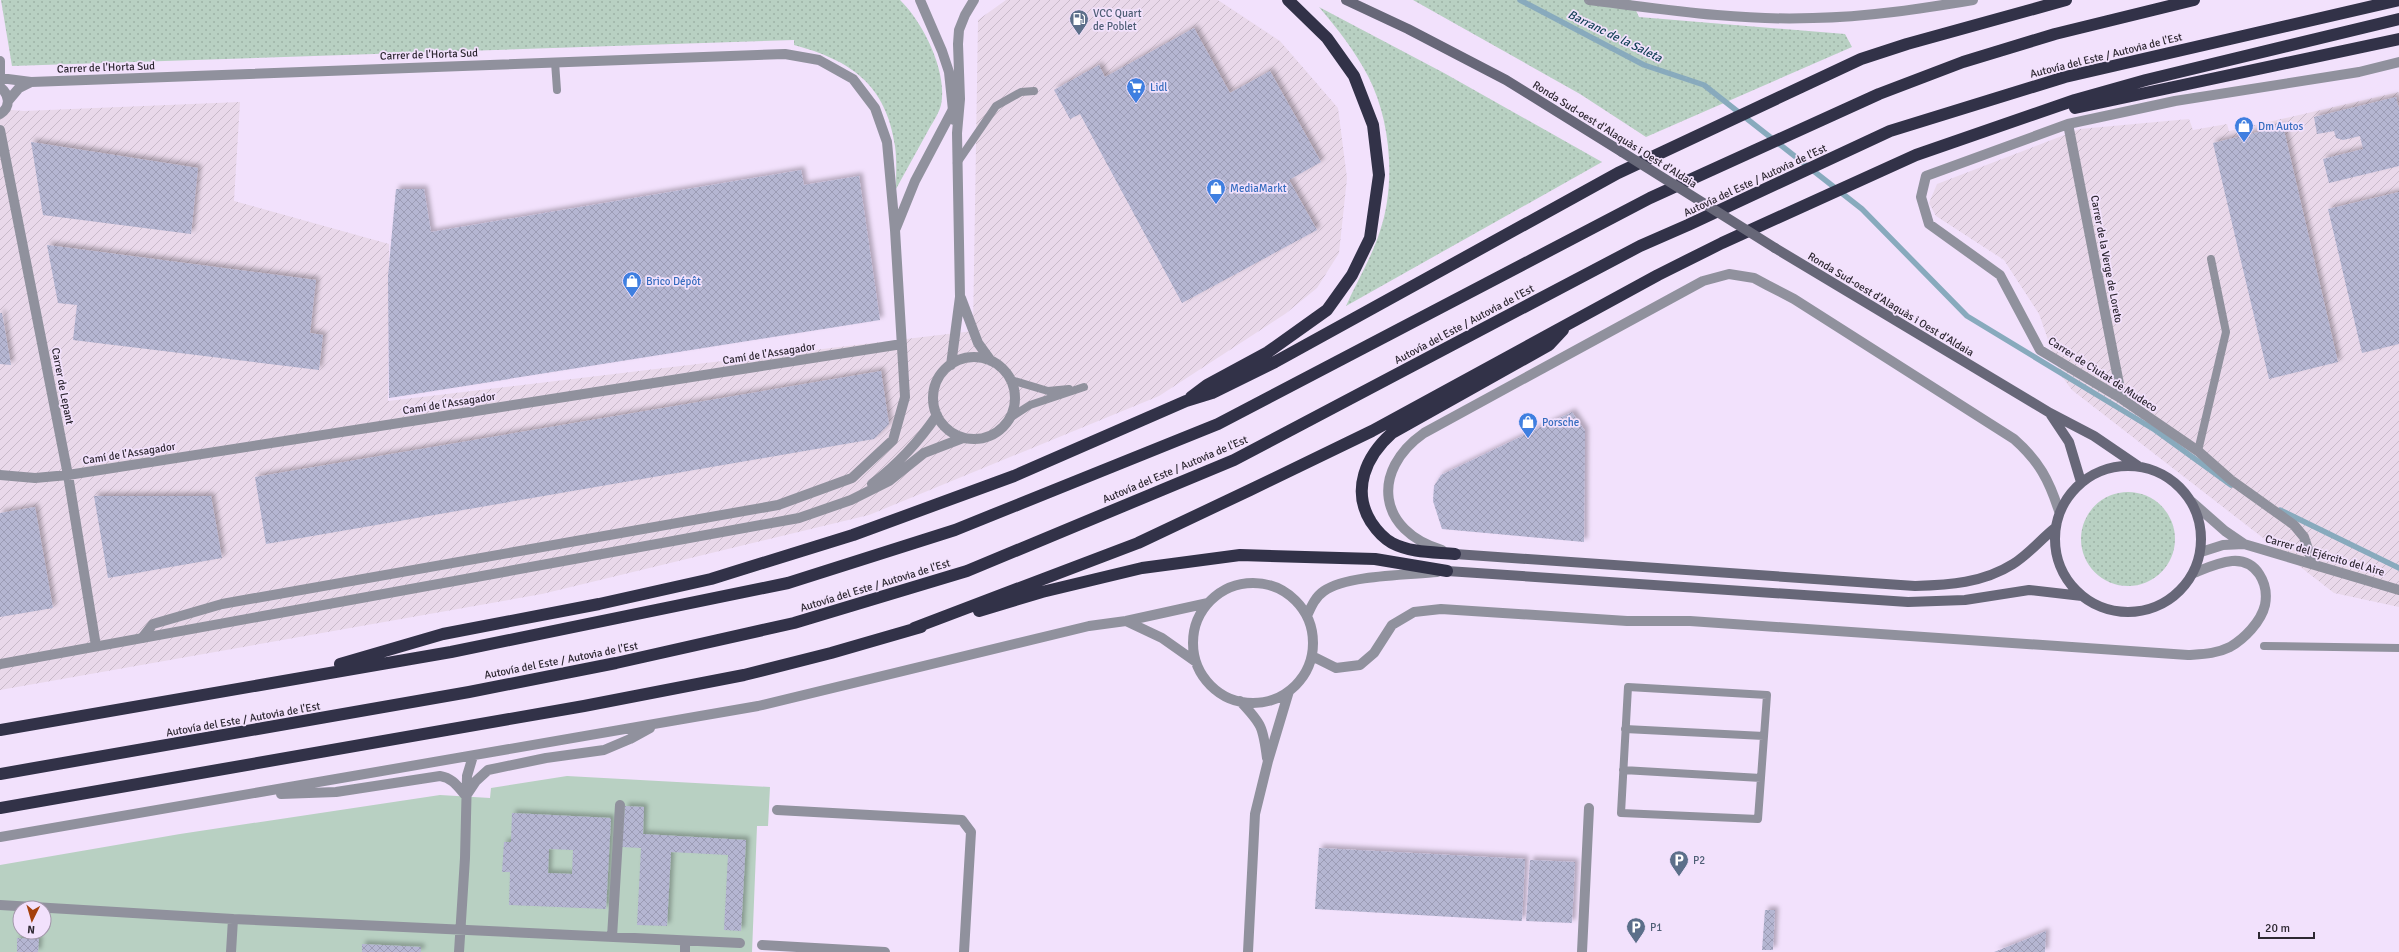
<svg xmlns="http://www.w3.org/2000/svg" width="2399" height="952" viewBox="0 0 2399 952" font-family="Signika,sans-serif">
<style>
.industrial{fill:url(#industrial-furrows)}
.green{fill:url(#green-dots)}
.pitch{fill:#b8d0c2;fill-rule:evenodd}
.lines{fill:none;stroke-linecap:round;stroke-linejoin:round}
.stream{stroke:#88aabd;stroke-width:5.5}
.building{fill:url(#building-cross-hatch);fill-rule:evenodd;filter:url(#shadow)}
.service{stroke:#90919d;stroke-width:8}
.minor{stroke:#90919d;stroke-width:10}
.tertiary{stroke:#90919d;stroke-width:10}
.secondary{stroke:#676778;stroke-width:10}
.motorway{stroke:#323248;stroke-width:12}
.secondary-bridge{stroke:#676778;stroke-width:10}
.labels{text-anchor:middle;stroke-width:3.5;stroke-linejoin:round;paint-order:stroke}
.service-label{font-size:11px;fill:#4e5e75;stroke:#f2e1fc;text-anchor:start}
.street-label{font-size:11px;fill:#2d2731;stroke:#f2e1fc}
.shop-label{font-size:11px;fill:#366cbe;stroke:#f2e1fc;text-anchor:start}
.water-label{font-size:12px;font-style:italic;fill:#0e3d53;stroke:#f2e1fc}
</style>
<defs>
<pattern id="industrial-furrows" width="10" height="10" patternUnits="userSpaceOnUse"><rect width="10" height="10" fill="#e9d8ea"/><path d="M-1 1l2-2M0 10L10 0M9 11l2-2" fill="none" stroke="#c8b9c9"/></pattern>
<pattern id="green-dots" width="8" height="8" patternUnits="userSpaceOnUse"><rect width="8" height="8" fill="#b8d0c2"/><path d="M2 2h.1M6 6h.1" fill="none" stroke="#9eb3a7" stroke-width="1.8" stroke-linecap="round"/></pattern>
<pattern id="building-cross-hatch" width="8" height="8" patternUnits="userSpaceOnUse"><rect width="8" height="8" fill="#b5b6d2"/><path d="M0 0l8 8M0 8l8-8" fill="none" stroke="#9c9cb5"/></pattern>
<filter id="shadow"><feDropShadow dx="3.5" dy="-3.5" stdDeviation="2" flood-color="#0004"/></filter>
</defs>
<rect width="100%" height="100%" fill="#f2e1fc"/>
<path class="industrial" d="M1006,0H1218L1280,41L1338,108L1347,178L1339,253L1317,288L1285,314L1159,396L869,515L542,594L0,690V109L24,111L240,102L234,201L389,244L388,401L973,331L978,20Z
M2399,92V607L2334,593L2072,390L2060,374L2039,314L2004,260L1936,216L1929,203L1937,184L2080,129L2189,119L2193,130L2227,124L2229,131Z"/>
<path class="green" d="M1,0H900C923,22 948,72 941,105C939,113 933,122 929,129C918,149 907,169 896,189C896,175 897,160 895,146C886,84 850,60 794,45V40L12,66Z
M1413,0H1631L1639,17L1845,34L1852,47L1646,137L1580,94Z
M1319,7L1444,73L1602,162L1346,306C1357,281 1372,257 1380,231C1396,185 1391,120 1368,76C1355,51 1337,28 1319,7Z
M2081 539a47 47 0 1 1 94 0a47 47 0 1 1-94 0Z"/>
<path class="pitch" d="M567,776L770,787L768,826H757L752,952H0V865L180,834L440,795L490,798L491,788ZM20,908H44V932H20Z"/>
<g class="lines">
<path class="stream" d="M1520,0L1644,65L1704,85L1862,209L1967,316L2155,430L2231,485
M2280,510L2399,568"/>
</g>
<path class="building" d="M1194,28L1230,93L1270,71L1321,162L1289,180L1317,230L1182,303L1080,114L1070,119L1054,90L1099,65L1105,77Z
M2396,97L2399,109V166L2329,183L2323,159L2363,149L2360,136L2343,140L2336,138L2334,131L2317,134L2314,117Z
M2283,126L2338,362L2269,379L2213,143Z
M31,142L198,168L191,234L43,215Z
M801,170L804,185L859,176L880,320L389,398L388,276L396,189H424L431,232Z
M2399,192V344L2362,353L2328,209Z
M47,245L316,280L310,333L323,335L319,370L73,340L77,305L58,303Z
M0,313H2L11,365L0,364Z
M881,371L889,424L874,439L266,544L255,477Z
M1572,412L1585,431L1584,542L1442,529L1433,501L1434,486L1441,475Z
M94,496H211L222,558L108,578Z
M35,507L53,608L0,617V513Z
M625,806L644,807L643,834L746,840L741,931L724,930L728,855L671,852L667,926L637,925L641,848L622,847Z
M512,813L611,818L606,909L509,905L510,872H502L504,842H511ZM549,849L573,850L572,874L548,873Z
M1319,848L1525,859L1522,921L1315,909Z
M1530,860L1575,862L1572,923L1526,921Z
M1765,910H1775L1773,950H1762Z
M2046,931L2045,952H1994L2022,941Z
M17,938L39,939L38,952H17Z
M362,944L421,947V952H362Z"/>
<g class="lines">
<path class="service" d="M555,62L557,90
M957,163L996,106L1021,92L1034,91
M1011,380L1048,391L1069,389
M1010,418L1030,405L1084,387
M2198,451L2226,332L2211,259
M2264,646L2399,648
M1628,687L1767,695L1758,819L1621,813Z
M1625,729L1764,736
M1623,770L1761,778"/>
<path class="minor" d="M1589,0C1662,9 1738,21 1813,18C1867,17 1920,9 1973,0
M0,61V83
M0,78L31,82
M0,87C10,95 11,107 0,114
M8,101L19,88L31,82L785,54L819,60L853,79L875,108L887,142L895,230L905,397L893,440L852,478L778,505L222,604L153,624L142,638
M2068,124L2122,399
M0,130L68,475L96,646
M896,228L915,181L952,111
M0,475L35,478L68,475L902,344
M2192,502L2225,531L2244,544
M1442,550C1378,531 1370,471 1424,433L1703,281L1729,274L1754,278L1767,285L1794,299L2014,439C2039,461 2049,480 2059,511
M2201,552L2223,545L2244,544L2399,590
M2313,564L2304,537L2294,525L2231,480L2198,451L2122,399L2040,350L2000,275L1929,224L1921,197L1926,176L2068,124L2175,101L2359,72L2399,62
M1193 643a60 60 0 1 1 120 0a60 60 0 1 1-120 0Z
M1307,616C1311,607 1315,597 1324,591C1347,575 1408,575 1437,572
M1126,621L1162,638L1196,662
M1312,656L1336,668L1360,665L1374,653L1392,625L1414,612L1441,609L1627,621H1690L2188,655C2202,654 2216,654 2230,647C2244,639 2261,622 2265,605C2269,584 2257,559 2232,561C2219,562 2206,568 2194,573
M1240,701C1262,724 1263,727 1267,758
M281,794L336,792L440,776C453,778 458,787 466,796
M466,796L476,781L488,770L546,758L604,750L630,739L650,728
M777,810L962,820L971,832L964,952
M0,837L758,706L1089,626L1126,621L1208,603
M0,905L233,919L740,943
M612,937L620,805
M762,945L885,952
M231,952L233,919
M459,952L465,858L467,776L473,756
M685,952V941
M1248,952L1255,814L1268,761L1289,691
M1582,952L1589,808"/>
<path class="tertiary" d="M920,0L942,51L949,72L954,120
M961,298L978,343L991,361
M933 398a41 41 0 1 1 82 0a41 41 0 1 1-82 0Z
M951,365L960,297L957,133L960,99L958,44L959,30L965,15L974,0
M872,484C898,464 918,443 937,415
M0,664L799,518L851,500L889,481L924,453L963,438"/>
<path class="secondary" d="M1346,0L1408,29L1506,80L1622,152
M1775,248L2050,413L2094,436L2138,466
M2051,415L2069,442L2081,482
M2055 539a73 73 0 1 1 146 0a73 73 0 1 1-146 0Z
M1455,554L1915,586C1949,585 1983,583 2013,564C2028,555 2041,539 2055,528
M1447,571L1908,602L1965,600L2029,590L2082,596"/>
<path class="motorway" d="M2075,108L2399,39
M1191,397L1207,385L1268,352L1327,310L1352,275L1370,238L1379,175L1373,125L1354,76L1327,38L1288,0
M1455,554C1435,552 1411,553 1392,543C1383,538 1377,531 1371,522C1351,490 1366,456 1392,433L1549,345L1563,330
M979,611L1042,592L1142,568L1240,555L1375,559L1447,571
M914,628L1138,543L1250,490L1372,431L1658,275L1722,243L1916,155L2075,100L2146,80L2399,19
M340,664L443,634L599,604L711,579L853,535L1014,476L1186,401L1212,393L1275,362L1618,173L1861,59L1907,44L2066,0
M0,730L451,652L788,583L955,530L1218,424L1650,198L1879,94L1963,62L2055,34L2194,0
M0,774L469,692L616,663L794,623L967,571L1234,460L1640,246L1688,225L1890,131L2065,77L2399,0
M0,808L584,706L744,675L831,653L921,627"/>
<path class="secondary-bridge" d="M1622,152L1775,248"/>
</g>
<defs>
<symbol id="fuel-pin" viewBox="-11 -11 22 30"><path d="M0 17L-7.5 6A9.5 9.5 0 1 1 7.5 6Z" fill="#5c6f8a" stroke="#f2e1fc"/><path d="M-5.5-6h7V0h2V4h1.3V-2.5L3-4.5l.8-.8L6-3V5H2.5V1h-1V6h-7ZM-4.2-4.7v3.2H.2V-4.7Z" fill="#fff"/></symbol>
<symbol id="supermarket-pin" viewBox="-11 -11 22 30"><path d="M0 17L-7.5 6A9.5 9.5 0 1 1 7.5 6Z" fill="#3f7fe0" stroke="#f2e1fc"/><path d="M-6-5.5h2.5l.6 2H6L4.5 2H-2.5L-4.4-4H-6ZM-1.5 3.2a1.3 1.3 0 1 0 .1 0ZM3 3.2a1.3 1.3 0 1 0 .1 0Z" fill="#fff"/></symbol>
<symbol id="shop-pin" viewBox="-11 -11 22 30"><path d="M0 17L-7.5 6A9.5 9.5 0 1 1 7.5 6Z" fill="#3f7fe0" stroke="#f2e1fc"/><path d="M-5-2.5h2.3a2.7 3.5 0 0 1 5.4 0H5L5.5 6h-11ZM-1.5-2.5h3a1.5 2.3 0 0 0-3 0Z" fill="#fff"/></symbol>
<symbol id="parking-pin" viewBox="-11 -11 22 30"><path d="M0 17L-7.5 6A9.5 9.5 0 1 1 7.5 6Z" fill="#5c6f8a" stroke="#f2e1fc"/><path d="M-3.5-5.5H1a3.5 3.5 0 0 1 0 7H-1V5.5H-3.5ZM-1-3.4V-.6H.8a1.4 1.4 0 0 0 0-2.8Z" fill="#fff"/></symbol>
</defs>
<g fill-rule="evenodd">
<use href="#fuel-pin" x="1068" y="8" width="22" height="30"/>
<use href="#supermarket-pin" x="1125" y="76" width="22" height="30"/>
<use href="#shop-pin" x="2233" y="115" width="22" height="30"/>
<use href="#shop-pin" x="1205" y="177" width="22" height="30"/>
<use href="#shop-pin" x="621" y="270" width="22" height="30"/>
<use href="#shop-pin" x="1517" y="411" width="22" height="30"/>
<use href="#parking-pin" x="1668" y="849" width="22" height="30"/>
<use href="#parking-pin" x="1625" y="916" width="22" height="30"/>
</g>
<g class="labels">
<g class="service-label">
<text x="1093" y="17">VCC Quart<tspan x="1093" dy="13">de Poblet</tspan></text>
<text x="1693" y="864">P2</text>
<text x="1650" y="931">P1</text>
</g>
<g class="street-label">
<text transform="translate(429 54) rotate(-2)" y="4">Carrer de l'Horta Sud</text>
<text transform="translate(2106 55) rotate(-14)" y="4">Autovía del Este / Autovia de l'Est</text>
<text transform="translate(106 67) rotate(-2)" y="4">Carrer de l'Horta Sud</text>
<text transform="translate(1615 134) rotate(32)" y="4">Ronda Sud-oest d'Alaquàs i Oest d'Aldaia</text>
<text transform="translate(1755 180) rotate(-25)" y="4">Autovía del Este / Autovia de l'Est</text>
<text transform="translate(2107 259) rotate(79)" y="4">Carrer de la Verge de Loreto</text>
<text transform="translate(1891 304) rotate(31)" y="4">Ronda Sud-oest d'Alaquàs i Oest d'Aldaia</text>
<text transform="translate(1464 324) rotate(-28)" y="4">Autovía del Este / Autovia de l'Est</text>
<text transform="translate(769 353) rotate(-9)" y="4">Camí de l'Assagador</text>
<text transform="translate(2103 374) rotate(33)" y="4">Carrer de Ciutat de Mudeco</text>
<text transform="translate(63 386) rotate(79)" y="4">Carrer de Lepant</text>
<text transform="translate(449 403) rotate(-9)" y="4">Camí de l'Assagador</text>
<text transform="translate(129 453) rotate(-9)" y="4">Camí de l'Assagador</text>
<text transform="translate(1175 469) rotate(-23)" y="4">Autovía del Este / Autovia de l'Est</text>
<text transform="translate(2325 555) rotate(16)" y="4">Carrer del Ejército del Aire</text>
<text transform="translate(875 585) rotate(-17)" y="4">Autovía del Este / Autovia de l'Est</text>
<text transform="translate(561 660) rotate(-11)" y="4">Autovía del Este / Autovia de l'Est</text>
<text transform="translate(243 719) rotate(-10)" y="4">Autovía del Este / Autovia de l'Est</text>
</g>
<g class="shop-label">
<text x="1150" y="91">Lidl</text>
<text x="2258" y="130">Dm Autos</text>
<text x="1230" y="192">MediaMarkt</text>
<text x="646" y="285">Brico Dépôt</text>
<text x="1542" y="426">Porsche</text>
</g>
<g class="water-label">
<text transform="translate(1615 36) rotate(26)" y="4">Barranc de la Saleta</text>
</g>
</g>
<g transform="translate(32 920) rotate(185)"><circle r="19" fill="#f2e1fc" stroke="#a397ab"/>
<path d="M0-3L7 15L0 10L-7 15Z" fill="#a5410d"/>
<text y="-6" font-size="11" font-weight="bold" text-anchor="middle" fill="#2d2731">N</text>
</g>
<path d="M2259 932v6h55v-6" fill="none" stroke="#2d2731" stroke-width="2"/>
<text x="2265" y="932" font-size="12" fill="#2d2731" stroke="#f2e1fc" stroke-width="3" paint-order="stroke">20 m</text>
</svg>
